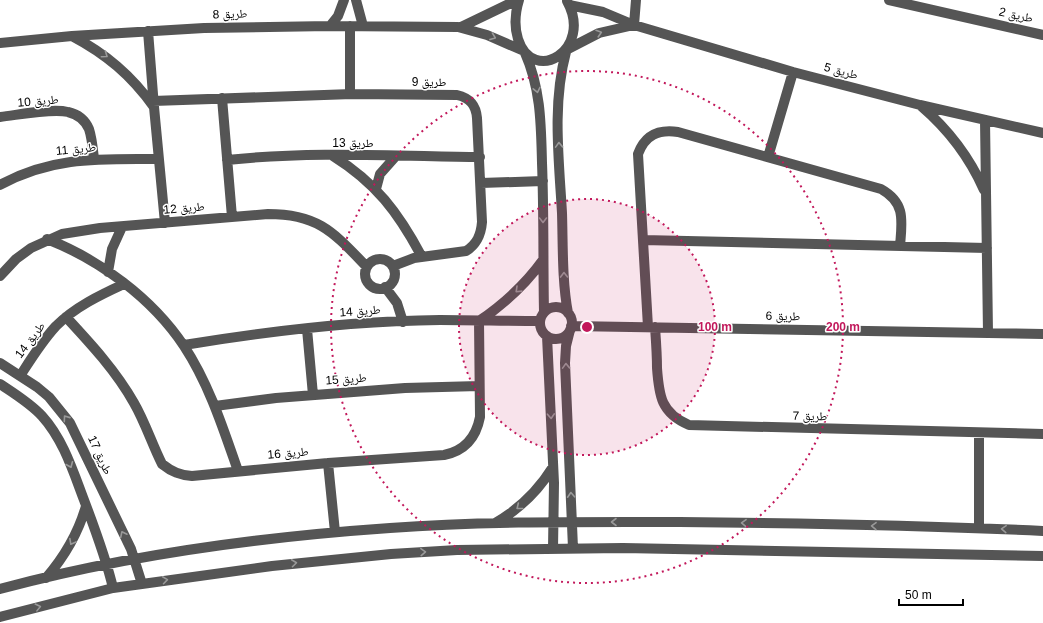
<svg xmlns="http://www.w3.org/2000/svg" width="1043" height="623" viewBox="0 0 1043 623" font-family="Arial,'Noto Naskh Arabic',sans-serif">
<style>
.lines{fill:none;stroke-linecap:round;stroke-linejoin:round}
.minor{stroke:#555;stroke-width:10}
.oneway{stroke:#999}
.ring{fill:none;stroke:#c2185b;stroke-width:2;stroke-dasharray:2 4}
.labels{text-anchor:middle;stroke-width:3;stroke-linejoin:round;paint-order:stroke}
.street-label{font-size:12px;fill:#000;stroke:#fff}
.centre{fill:#c2185b;stroke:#fff;stroke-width:2}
.ring-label{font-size:12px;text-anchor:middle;font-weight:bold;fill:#c2185b;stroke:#fff;stroke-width:3;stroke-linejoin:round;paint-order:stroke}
</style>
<rect width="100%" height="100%" fill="#fff"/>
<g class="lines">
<path class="minor" d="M356,0L363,26
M519,0C515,13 514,26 518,39C533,86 594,50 567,1
M889,0L1043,35
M569,5L603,12L634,25L793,72L920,105L1043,133
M634,25L636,0
M330,26L338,16L344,0
M461,27L517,0
M148,31L154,107L165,223
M72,36C106,54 131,75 154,107
M0,43L72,36L204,28L330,26L458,27L487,35L524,51
M568,49L599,33L634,25
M566,52C552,104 559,160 562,213C563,246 562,281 568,313
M525,53C541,89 541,125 542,163C544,213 543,262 544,312
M350,94V26
M222,98L232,217
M153,101L352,94L457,95C470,98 476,105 477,118L482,222C481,235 477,244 466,251L414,258L393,266
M921,106C949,130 969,156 984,190
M0,117C18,115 52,108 68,112C77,114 85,120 89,129C92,138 93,150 94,159
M985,120L988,333
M333,156C376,183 398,212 422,257
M768,157L793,72
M227,160C311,151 396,156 480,157
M481,183L543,181
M0,185C52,156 101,159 159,159
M376,189L380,174L396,156
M47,239C100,260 152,298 184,346C209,384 223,428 238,471
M643,240L987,248
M365 274a15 15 0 1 1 30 0a15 15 0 1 1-30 0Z
M108,272L112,249L122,227
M0,276L16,259L31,248L62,234L100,228L268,214C319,214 334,233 367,267
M385,287L397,303L403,322
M540 323a16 16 0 1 1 32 0a16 16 0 1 1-32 0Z
M66,317C91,344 116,371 134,403C145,422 152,444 162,464C172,472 180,475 192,476L328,463L444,455C464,451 476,438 480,417L479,321C504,304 525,285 543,260
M571,326L1043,334
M648,327L638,154C645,135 658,129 678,132L881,189C906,203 902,221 900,246
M655,327C656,341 657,354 657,368C659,396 661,413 689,425L1043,434
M307,329L313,395
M570,330L566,346L565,363L573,548
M547,336L554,483L553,549
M184,345C268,331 354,321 440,320C473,320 507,321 540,321
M0,363L37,387L49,397L70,423L131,549L142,584
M20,376C31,359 42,341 56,326C75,307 100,295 124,284
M0,384C15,394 30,403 42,416C63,439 73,471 84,500C95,529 106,558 113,588
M215,406L276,398L405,388L479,386
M328,463L335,532
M495,523C520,509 538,491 553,467
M979,528V433
M46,578C65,556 78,534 86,506
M0,589C126,555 260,537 390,528C486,521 583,522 680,522C801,523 922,525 1043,531
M0,617L113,588L272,566L391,554L457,550L623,548L1043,556"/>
</g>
<defs><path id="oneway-chevron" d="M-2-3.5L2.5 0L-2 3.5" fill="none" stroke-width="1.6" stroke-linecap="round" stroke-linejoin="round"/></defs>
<g class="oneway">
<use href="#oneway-chevron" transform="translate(599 33) rotate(-18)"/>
<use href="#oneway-chevron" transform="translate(493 37) rotate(21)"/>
<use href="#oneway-chevron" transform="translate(105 55) rotate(35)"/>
<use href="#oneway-chevron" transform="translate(537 90) rotate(78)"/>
<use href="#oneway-chevron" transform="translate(559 145) rotate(-92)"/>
<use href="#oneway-chevron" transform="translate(543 220) rotate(90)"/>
<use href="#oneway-chevron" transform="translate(564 275) rotate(-91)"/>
<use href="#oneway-chevron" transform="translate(518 290) rotate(136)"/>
<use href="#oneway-chevron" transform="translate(566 366) rotate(-92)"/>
<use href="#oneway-chevron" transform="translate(551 416) rotate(87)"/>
<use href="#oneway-chevron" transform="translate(66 418) rotate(-125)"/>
<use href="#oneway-chevron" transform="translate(70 465) rotate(67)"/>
<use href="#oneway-chevron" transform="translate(571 495) rotate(-93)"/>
<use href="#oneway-chevron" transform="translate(519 507) rotate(141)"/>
<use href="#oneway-chevron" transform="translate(614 522) rotate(-180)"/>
<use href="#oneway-chevron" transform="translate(744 523) rotate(-179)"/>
<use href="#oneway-chevron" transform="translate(874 526) rotate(-179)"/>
<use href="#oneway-chevron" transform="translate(1004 529) rotate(-177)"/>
<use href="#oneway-chevron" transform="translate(123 534) rotate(-116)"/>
<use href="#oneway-chevron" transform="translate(72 542) rotate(119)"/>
<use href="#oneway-chevron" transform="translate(423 552) rotate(-3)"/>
<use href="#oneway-chevron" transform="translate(294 563) rotate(-7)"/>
<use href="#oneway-chevron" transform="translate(165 580) rotate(-8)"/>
<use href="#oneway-chevron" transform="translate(38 607) rotate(-14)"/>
</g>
<circle cx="587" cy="327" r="128" fill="#c2185b" fill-opacity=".12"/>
<g class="ring">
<circle cx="587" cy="327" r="128"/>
<circle cx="587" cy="327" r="256"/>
</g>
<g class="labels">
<g class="street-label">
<text transform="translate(230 14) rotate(-2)" y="4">طريق 8</text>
<text transform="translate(1016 15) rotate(12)" y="4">طريق 2</text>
<text transform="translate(841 71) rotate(15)" y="4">طريق 5</text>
<text x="429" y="86">طريق 9</text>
<text transform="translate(38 101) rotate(-5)" y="4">طريق 10</text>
<text x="353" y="147">طريق 13</text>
<text transform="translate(76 149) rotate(-6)" y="4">طريق 11</text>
<text transform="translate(184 208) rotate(-5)" y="4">طريق 12</text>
<text transform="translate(360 311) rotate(-4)" y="4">طريق 14</text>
<text transform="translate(783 316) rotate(1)" y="4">طريق 6</text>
<text transform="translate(30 340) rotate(-53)" y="4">طريق 14</text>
<text transform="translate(346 379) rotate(-4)" y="4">طريق 15</text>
<text transform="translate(810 416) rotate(1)" y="4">طريق 7</text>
<text transform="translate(288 453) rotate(-5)" y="4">طريق 16</text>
<text transform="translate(100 455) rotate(65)" y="4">طريق 17</text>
</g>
</g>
<circle cx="587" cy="327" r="6" class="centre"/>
<g class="ring-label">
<text x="715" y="331">100 m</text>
<text x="843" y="331">200 m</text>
</g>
<path d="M899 599v6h64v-6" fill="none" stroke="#000000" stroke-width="2"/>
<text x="905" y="599" font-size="12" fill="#000000" stroke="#ffffff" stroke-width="3" paint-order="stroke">50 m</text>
</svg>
